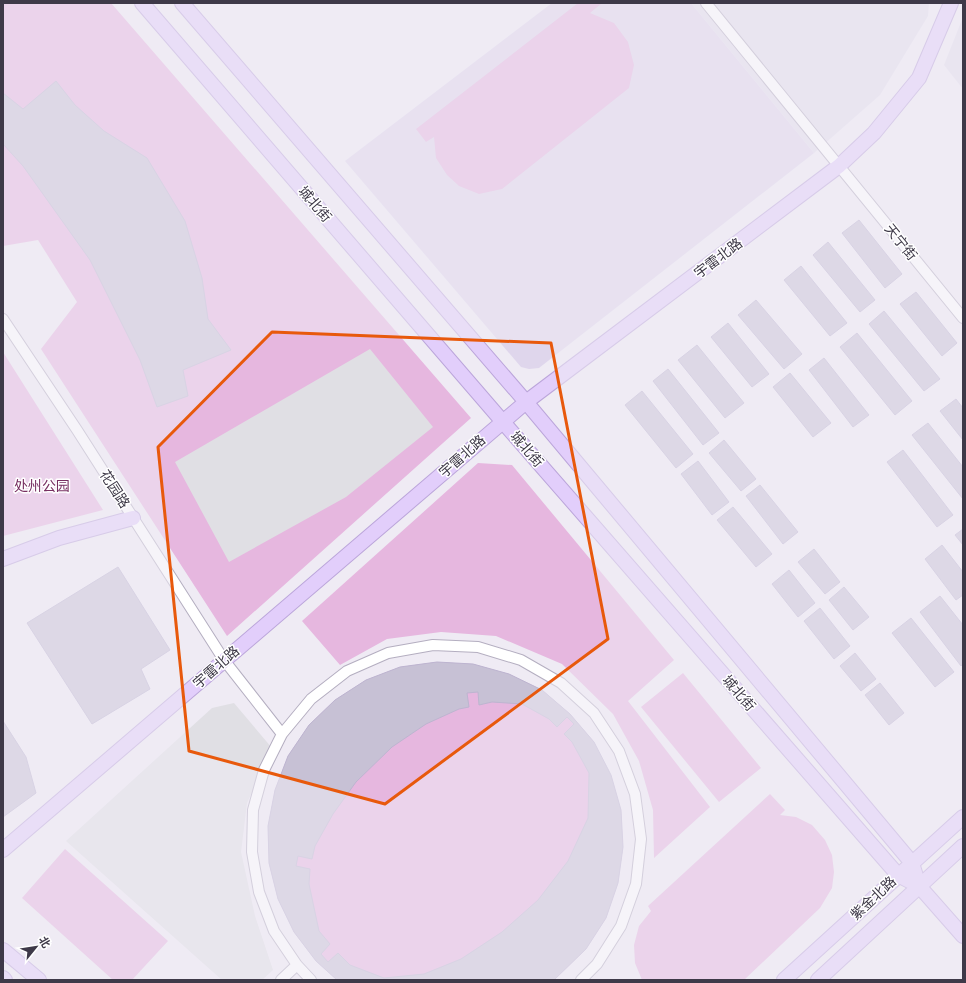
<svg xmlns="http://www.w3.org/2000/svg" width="966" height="983" viewBox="0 0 966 983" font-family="Roboto,'Noto Sans SC',sans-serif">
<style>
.residential{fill:#e3deec}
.education{fill:#dfd6ec}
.green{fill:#e6b7df}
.parking{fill:#e0dfe4}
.building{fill:#c7c1d5;stroke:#bdb5d0;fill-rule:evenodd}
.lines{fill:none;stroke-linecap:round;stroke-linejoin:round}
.street-casing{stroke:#b4aec0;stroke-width:12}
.secondary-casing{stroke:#bba5da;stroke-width:16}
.street{stroke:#fff;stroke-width:10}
.secondary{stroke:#e2cefb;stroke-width:14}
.marked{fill:none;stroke:#e8590c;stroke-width:3;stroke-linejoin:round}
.labels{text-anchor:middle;stroke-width:3;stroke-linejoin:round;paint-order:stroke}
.street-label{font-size:14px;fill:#3e3948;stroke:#fff}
.park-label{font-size:14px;fill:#772f61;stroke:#fff}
</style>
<rect width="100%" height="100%" fill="#efebf4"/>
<path class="residential" d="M691,3H929L928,16L880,95L814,153Z
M963,17V89L944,65Z"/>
<path class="education" d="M552,3H691L814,153L539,368L529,369L521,367L345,161Z"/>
<path class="green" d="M3,3H111L471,418L227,636L41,349L77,302L38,240L3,246Z
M578,3H600L601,4L590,13L614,23L628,42L634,65L629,88L502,189L479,194L459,186L447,175L436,158L434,137L426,142L416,129Z
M3,352L103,510L3,536Z
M478,463L512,465L674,660L628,701L710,807L654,858L653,810L639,761L613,714L562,664L496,636L441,632L387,639L340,665L302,621Z
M437,662L473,664L509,674L542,690L570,714L594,742L621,810L623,847L618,883L606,918L586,949L554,980H337L316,961L294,932L278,899L269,863L268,826L275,790L288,756L309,725L335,700L366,680L400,667Z
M683,673L761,768L719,802L641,707Z
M770,794L785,810L780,815L796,817L812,825L825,840L832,855L834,872L832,888L820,908L744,980H642L635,963L634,945L639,926L651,911L648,906Z
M65,849L168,941L132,980H113L22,898Z"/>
<path class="parking" d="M370,349L433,427L346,497L229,562L175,462Z
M234,703L272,748L247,803L241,852L255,916L273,970L262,980H222L66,841L212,708Z"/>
<path class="building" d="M56,81L75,105L104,131L147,158L185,221L202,278L208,319L231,350L183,370L188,396L157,407L140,360L90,260L23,166L3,144V93L23,109Z
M859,220L902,274L885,288L842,233Z
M828,242L875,300L860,312L813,255Z
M801,266L847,323L830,336L784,280Z
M916,292L957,343L942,356L900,304Z
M756,300L802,354L784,369L738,315Z
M884,311L940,379L924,391L869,324Z
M728,323L769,374L752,387L711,337Z
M857,333L912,401L895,415L840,347Z
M697,345L744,403L725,418L678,360Z
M824,358L869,415L853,427L809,370Z
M668,369L719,433L703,445L653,381Z
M790,373L831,423L813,437L773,387Z
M642,391L693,454L676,468L625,405Z
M956,399L963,408V440L940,411Z
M928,423L963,467V499L912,435Z
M724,440L756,479L741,491L709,453Z
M903,450L953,515L937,527L887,462Z
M698,461L729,502L712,515L681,474Z
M760,485L798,532L783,544L746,496Z
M733,507L772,554L756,567L717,520Z
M963,529V545L955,535Z
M942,545L963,572V595L956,600L925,559Z
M814,549L840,582L825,594L798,562Z
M118,567L170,650L141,669L150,689L92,724L27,623Z
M789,570L815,603L798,617L772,584Z
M844,587L869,617L853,630L829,600Z
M940,596L963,625V664L961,666L920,612Z
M820,608L850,646L834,659L804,621Z
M911,618L954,672L935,687L892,633Z
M855,653L876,679L861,691L840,666Z
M437,662L473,664L509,674L542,690L570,714L594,742L611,775L621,810L623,847L618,883L606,918L586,949L554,980H337L316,961L294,932L278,899L269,863L268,826L275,790L288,756L309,725L335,700L366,680L400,667ZM478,692L479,705L492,702L522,704L549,719L557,727L567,717L574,724L564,734L572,742L589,773L588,818L568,861L538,900L502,932L461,959L424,974L384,978L350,965L338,953L328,962L321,954L330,944L319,931L309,884L310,869L296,866L298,856L312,859L315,846L333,814L356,782L392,747L426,724L459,709L469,707L467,693Z
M880,683L904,713L889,725L865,695Z
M3,721L26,757L36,793L3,817Z"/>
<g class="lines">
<defs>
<path id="street" d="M706,3L963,318
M3,319L77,430L224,660L282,734
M281,980L297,965
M311,980L297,965L274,931L259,892L252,852L253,810L264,770L282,734L311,699L347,671L388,653L433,645L478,647L521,660L561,683L594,713L619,751L635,794L641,839L636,884L621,926L597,964L581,980"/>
<path id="secondary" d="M142,3L503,422L898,875L919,886L963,936
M182,3L526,402L912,863L919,886
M3,559L59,538L133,518
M3,850L526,402L839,166L874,133L919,78L951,3
M3,950L39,980
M3,978L5,980
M784,980L963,817
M818,980L963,846"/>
</defs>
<use href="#street" class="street-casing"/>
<use href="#secondary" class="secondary-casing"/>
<use href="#street" class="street"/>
<use href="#secondary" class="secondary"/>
</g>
<path d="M0 0H966V983H0ZM272,332L551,343L608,639L385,804L189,751L158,447Z" fill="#efebf4" fill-opacity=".55" fill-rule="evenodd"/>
<path class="marked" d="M272,332L551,343L608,639L385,804L189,751L158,447Z"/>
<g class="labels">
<g class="street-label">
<text transform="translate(315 204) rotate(49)" y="5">城北街</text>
<text transform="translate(901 242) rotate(51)" y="5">天宁街</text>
<text transform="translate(718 258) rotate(-37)" y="5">宇雷北路</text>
<text transform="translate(527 449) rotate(49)" y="5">城北街</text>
<text transform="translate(462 456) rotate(-41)" y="5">宇雷北路</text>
<text transform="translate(115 489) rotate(57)" y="5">花园路</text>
<text transform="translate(216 667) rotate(-41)" y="5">宇雷北路</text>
<text transform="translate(739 693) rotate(49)" y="5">城北街</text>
<text transform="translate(873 898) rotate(-43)" y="5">紫金北路</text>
</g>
<g class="park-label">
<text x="42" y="491">处州公园</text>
</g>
</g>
<rect width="966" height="983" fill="none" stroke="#3e3948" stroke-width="8"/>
<g transform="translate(36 947) rotate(60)" stroke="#ffffff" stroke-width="3" paint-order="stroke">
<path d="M0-3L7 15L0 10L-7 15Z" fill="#3e3948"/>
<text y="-6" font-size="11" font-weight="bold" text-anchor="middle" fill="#3e3948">北</text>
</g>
</svg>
